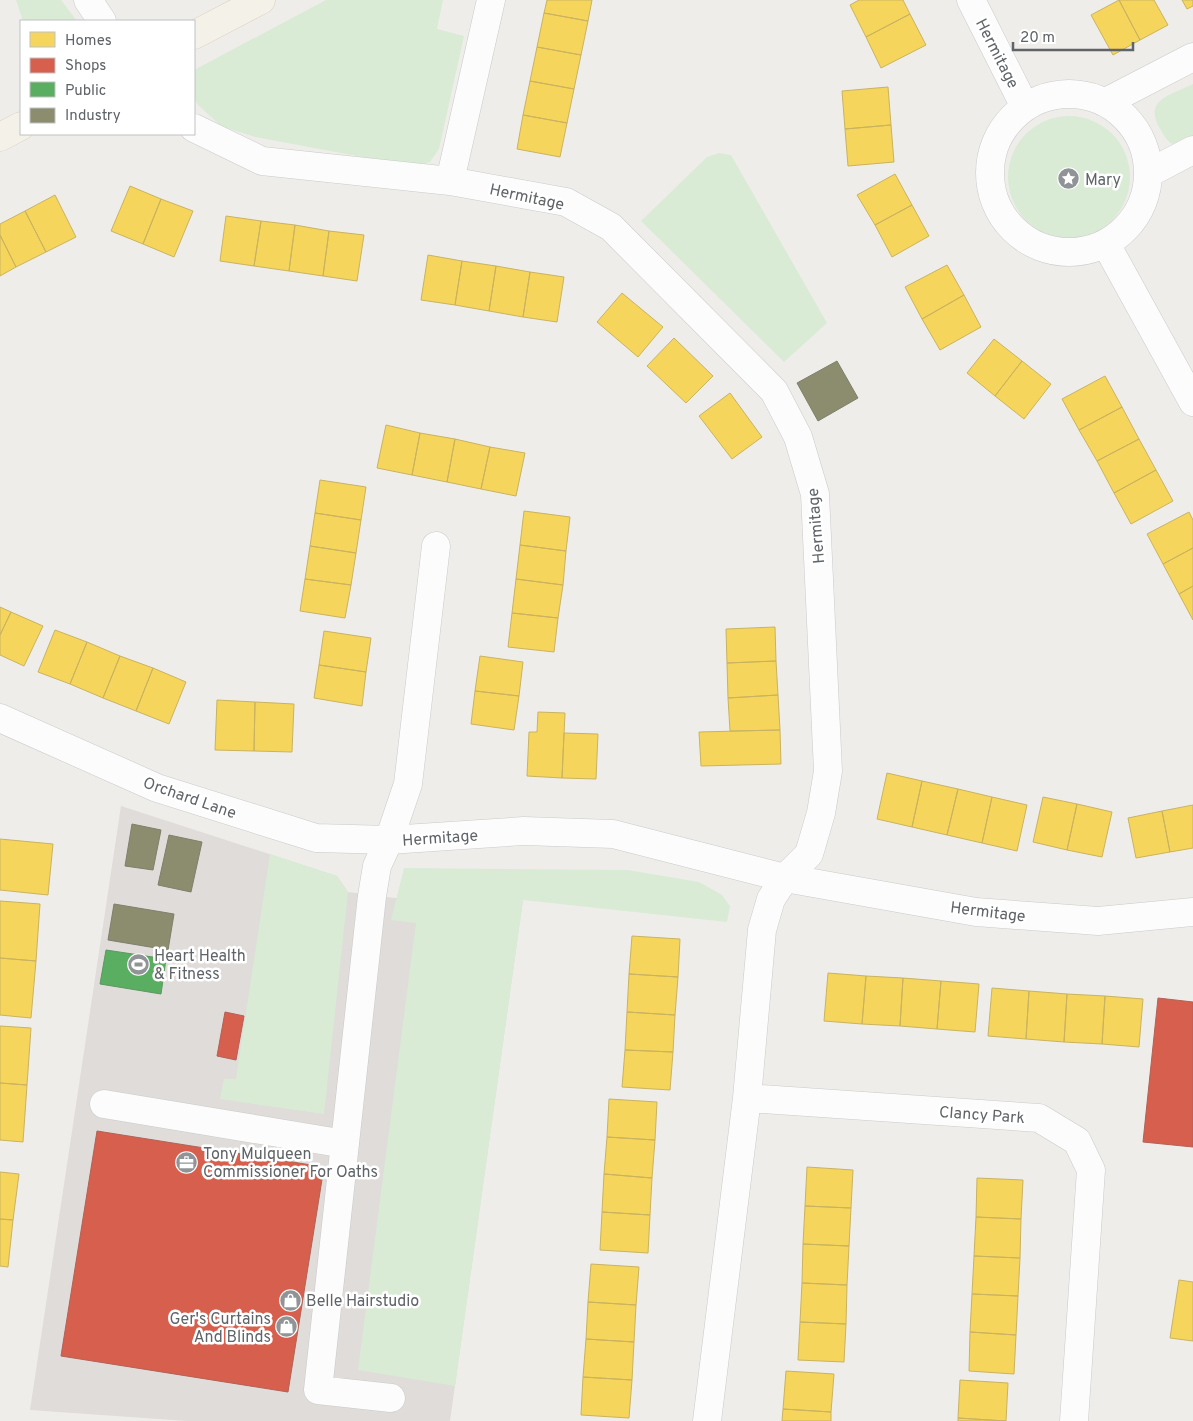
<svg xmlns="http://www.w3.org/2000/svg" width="1193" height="1421" viewBox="0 0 1193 1421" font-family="Overpass,sans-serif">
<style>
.industrial{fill:#dfdcda}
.green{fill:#d9ebd5}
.homes{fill:#f6d55c;stroke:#c9b360}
.shops{fill:#d6604d;stroke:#b26155}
.public{fill:#5aae61;stroke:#5c9863}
.industry{fill:#8c8c6e;stroke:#7e806c}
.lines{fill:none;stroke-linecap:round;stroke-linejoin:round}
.minor-casing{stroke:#c9caca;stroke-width:29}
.major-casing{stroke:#d7ccb7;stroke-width:29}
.minor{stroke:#fdfcfc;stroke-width:28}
.major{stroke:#f4f1e9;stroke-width:28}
.labels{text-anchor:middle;stroke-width:5;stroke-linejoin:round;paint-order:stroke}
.street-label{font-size:16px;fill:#5f6468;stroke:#fff}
.poi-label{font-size:16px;fill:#5f6468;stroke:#fff;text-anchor:start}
</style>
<rect width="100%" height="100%" fill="#efedea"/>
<path class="industrial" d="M121,806L337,876L348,892L395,898L523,900L450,1421H187L30,1410Z"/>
<path class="green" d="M16,0H61L77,21H23Z
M326,0H443L437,29L464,36L439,149L430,162L416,167L255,137L221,126L198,105L194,98V70Z
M1193,84V137L1174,145C1166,141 1164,135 1159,127C1144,99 1171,95 1193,84Z
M1008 177a61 61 0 1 1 122 0a61 61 0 1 1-122 0Z
M719,153L731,155L827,323L784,362L641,221L707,157Z
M270,854L337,876L348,892L324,1114L220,1099L224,1079H236Z
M404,868L628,870L699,882L722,895L730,906L727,922L523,900L455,1386L358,1370L416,923L391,920Z"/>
<path class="homes" d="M547,0H592L588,21L544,13Z
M859,0H903L910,14L866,37L850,5Z
M1119,0H1154L1168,25L1140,40Z
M1119,0L1140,40L1113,55L1091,15Z
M1182,0H1193V6L1187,9Z
M544,13L588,21L581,55L537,47Z
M910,14L926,45L881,68L866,37Z
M537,47L581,55L574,89L530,81Z
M530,81L574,89L567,123L523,115Z
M888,87L891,125L845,129L842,91Z
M523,115L567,123L560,157L517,149Z
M891,125L894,162L848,166L845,129Z
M895,174L912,205L875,225L857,195Z
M130,186L161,199L143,244L111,231Z
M55,195L76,237L46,252L25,211Z
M161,199L193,211L174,257L143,244Z
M912,205L929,236L892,257L875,225Z
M25,211L46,252L16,267L0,235V224Z
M226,216L261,221L254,266L220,261Z
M261,221L295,225L289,271L254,266Z
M295,225L329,231L323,276L289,271Z
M329,231L364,235L357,281L323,276Z
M0,235L16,267L0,276Z
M428,255L462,261L455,305L421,300Z
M462,261L496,266L489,311L455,305Z
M947,265L964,295L922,319L905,287Z
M496,266L530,272L523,317L489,311Z
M530,272L564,277L557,322L523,317Z
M622,293L663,327L638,357L597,322Z
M964,295L981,327L940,350L922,319Z
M674,338L713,376L686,403L647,366Z
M994,339L1022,361L995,396L967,373Z
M1022,361L1051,384L1024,419L995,396Z
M1105,376L1122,407L1079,430L1062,399Z
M730,393L762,437L732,459L699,416Z
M1122,407L1139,439L1097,461L1079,430Z
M386,425L420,433L412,475L377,468Z
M420,433L455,439L447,482L412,475Z
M455,439L490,447L481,489L447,482Z
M1139,439L1156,470L1114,493L1097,461Z
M490,447L525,453L516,496L481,489Z
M1156,470L1173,501L1131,524L1114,493Z
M320,480L366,487L361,520L315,513Z
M524,511L570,517L566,551L520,545Z
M1189,512L1193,520V548L1163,564L1147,534Z
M315,513L361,520L356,553L310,546Z
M520,545L566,551L563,585L516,579Z
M310,546L356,553L351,585L305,579Z
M1193,548V586L1179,594L1163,564Z
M305,579L351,585L345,618L300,611Z
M516,579L563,585L558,618L512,613Z
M1193,586V620L1179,594Z
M0,607L11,612L0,635Z
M11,612L43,626L24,666L0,655V635Z
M512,613L558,618L554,652L508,647Z
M775,627L776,661L727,663L726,629Z
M55,630L87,642L70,684L38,672Z
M324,631L371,638L366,672L319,665Z
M87,642L120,656L103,698L70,684Z
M120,656L153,668L136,711L103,698Z
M480,656L523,662L519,696L475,691Z
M776,661L778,695L728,698L727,663Z
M319,665L366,672L362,706L314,698Z
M153,668L186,682L169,724L136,711Z
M475,691L519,696L514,730L471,724Z
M778,695L780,730L730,731L728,698Z
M217,700L255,702L254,751L215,750Z
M255,702L294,704L292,752L254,751Z
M538,712L565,713L562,778L527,776L529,732H537Z
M780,730L781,764L701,766L699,732Z
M564,733L598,734L596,779L562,778Z
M887,773L922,781L912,827L877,819Z
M922,781L958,789L947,835L912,827Z
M958,789L992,797L982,843L947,835Z
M992,797L1027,805L1017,851L982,843Z
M1043,797L1077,804L1067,850L1033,842Z
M1077,804L1112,812L1102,857L1067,850Z
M1193,805V848L1170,852L1162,811Z
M1162,811L1170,852L1136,858L1128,818Z
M0,839L53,844L48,895L0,890Z
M0,901L40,904L36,961L0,958Z
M632,936L680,939L678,977L629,974Z
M0,958L36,961L31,1018L0,1015Z
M828,973L866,976L862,1024L824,1021Z
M629,974L678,977L675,1015L627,1012Z
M866,976L903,978L900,1026L862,1024Z
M903,978L941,981L937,1029L900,1026Z
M941,981L979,984L975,1032L937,1029Z
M992,988L1029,991L1026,1039L988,1036Z
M1029,991L1067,994L1064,1042L1026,1039Z
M1067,994L1105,996L1102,1044L1064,1042Z
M1105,996L1143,999L1139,1047L1102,1044Z
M627,1012L675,1015L673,1052L625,1050Z
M0,1026L31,1028L27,1085L0,1083Z
M625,1050L673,1052L670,1090L622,1087Z
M0,1083L27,1085L23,1142L0,1140Z
M609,1099L657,1102L655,1140L607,1137Z
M607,1137L655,1140L652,1178L604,1174Z
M807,1167L853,1170L851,1208L805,1206Z
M0,1172L19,1174L13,1220L0,1219Z
M604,1174L652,1178L650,1215L602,1212Z
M977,1178L1023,1180L1021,1219L976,1217Z
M805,1206L851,1208L849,1246L803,1244Z
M602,1212L650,1215L648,1253L600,1250Z
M976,1217L1021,1219L1020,1258L974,1256Z
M0,1219L13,1220L8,1267L0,1266Z
M803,1244L849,1246L847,1285L802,1283Z
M974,1256L1020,1258L1018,1296L972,1294Z
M591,1264L639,1267L636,1305L588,1302Z
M1179,1280L1193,1282V1341L1170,1338Z
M802,1283L847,1285L846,1324L800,1322Z
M972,1294L1018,1296L1016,1335L970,1332Z
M588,1302L636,1305L634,1342L586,1339Z
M800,1322L846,1324L844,1362L798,1360Z
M970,1332L1016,1335L1014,1374L969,1371Z
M586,1339L634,1342L632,1380L583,1377Z
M786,1371L834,1374L831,1412L783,1409Z
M583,1377L632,1380L629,1418L581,1415Z
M960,1380L1008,1383L1006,1421L958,1418Z
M783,1409L831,1412V1421H782Z
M958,1418L1006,1421H958Z"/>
<path class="shops" d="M1158,998L1193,1002V1147L1143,1142Z
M225,1012L244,1016L236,1060L217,1056Z
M97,1131L324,1167L288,1392L61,1356Z"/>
<path class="public" d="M106,950L166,959L161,994L100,984Z"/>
<path class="industry" d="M837,361L858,398L818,421L797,383Z
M132,824L161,830L153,870L125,866Z
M169,835L202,842L191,892L158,885Z
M114,904L174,914L168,950L108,940Z"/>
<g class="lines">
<defs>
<path id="minor" d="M88,0L102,21
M971,0L1025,107
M990 173a79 79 0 1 1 158 0a79 79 0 1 1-158 0Z
M1108,101L1193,57
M194,128L262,161L450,181L566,202L611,227L774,391L798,437L815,494L828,771L821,813L809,854L785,878L771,899L762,930L747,1098L707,1421
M1149,173L1193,150
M450,181L491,0
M1106,244L1193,402
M0,718L157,788L316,838L389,840L524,831L613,834L785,878L976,912L1098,921L1193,912
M747,1098L1039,1118L1077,1141L1091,1170L1074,1421
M104,1104L345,1144
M391,1398L318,1390L372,896L377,866L389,840L408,784L436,546"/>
<path id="major" d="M194,35L261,0
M0,137L21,126"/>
</defs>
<use href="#minor" class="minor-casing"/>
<use href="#major" class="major-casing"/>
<use href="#minor" class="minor"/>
<use href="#major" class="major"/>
</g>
<defs>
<symbol id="sight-disc" viewBox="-11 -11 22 22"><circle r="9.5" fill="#919496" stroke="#fff"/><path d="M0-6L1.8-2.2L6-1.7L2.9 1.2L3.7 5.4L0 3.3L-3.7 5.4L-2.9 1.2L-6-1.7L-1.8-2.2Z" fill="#fff"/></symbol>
<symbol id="stadium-disc" viewBox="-11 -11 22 22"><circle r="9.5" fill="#919496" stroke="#fff"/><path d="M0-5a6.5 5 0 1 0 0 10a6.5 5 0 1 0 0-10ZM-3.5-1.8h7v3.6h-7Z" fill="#fff"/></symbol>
<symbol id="office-disc" viewBox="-11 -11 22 22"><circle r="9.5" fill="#919496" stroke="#fff"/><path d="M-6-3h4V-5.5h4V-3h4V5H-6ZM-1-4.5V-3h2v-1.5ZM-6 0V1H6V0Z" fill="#fff"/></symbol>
<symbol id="shop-disc" viewBox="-11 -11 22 22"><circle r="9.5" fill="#919496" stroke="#fff"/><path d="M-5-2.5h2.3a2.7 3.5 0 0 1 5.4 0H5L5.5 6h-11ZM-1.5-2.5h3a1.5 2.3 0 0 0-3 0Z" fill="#fff"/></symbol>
</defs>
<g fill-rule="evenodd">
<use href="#sight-disc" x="1056" y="166" width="25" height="25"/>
<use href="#stadium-disc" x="126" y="952" width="25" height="25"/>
<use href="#office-disc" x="174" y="1150" width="25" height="25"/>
<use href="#shop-disc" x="278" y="1288" width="25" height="25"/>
<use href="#shop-disc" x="274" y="1314" width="25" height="25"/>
</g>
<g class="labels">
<g class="street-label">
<text transform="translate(998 53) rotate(63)" y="6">Hermitage</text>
<text transform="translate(527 196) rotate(12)" y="6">Hermitage</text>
<text transform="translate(815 526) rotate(-95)" y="6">Hermitage</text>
<text transform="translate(190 797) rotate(19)" y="6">Orchard Lane</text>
<text transform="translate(440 837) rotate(-4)" y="6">Hermitage</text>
<text transform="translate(988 911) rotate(7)" y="6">Hermitage</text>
<text transform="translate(982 1114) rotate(4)" y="6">Clancy Park</text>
</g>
<g class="poi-label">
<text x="1085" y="185">Mary</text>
<text x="154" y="961">Heart Health<tspan x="154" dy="18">&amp; Fitness</tspan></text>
<text x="203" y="1159">Tony Mulqueen<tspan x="203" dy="18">Commissioner For Oaths</tspan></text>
<text x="306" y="1306">Belle Hairstudio</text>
<text x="271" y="1324" text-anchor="end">Ger's Curtains<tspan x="271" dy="18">And Blinds</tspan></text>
</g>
</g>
<rect x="20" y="20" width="175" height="115" fill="#ffffff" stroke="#bfc1c3"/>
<rect x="30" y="32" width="25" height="15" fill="#f6d55c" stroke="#bfc1c3"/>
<text x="65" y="45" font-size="15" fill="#5f6468">Homes</text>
<rect x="30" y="58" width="25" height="15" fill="#d6604d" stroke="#bfc1c3"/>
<text x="65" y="70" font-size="15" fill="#5f6468">Shops</text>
<rect x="30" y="82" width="25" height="15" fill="#5aae61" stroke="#bfc1c3"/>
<text x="65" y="95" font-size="15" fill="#5f6468">Public</text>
<rect x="30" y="108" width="25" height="15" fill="#8c8c6e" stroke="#bfc1c3"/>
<text x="65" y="120" font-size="15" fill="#5f6468">Industry</text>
<path d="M1013 42v8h120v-8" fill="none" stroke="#5f6468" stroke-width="2.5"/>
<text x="1020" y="42" font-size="15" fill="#5f6468" stroke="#ffffff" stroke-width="4" paint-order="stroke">20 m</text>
</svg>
